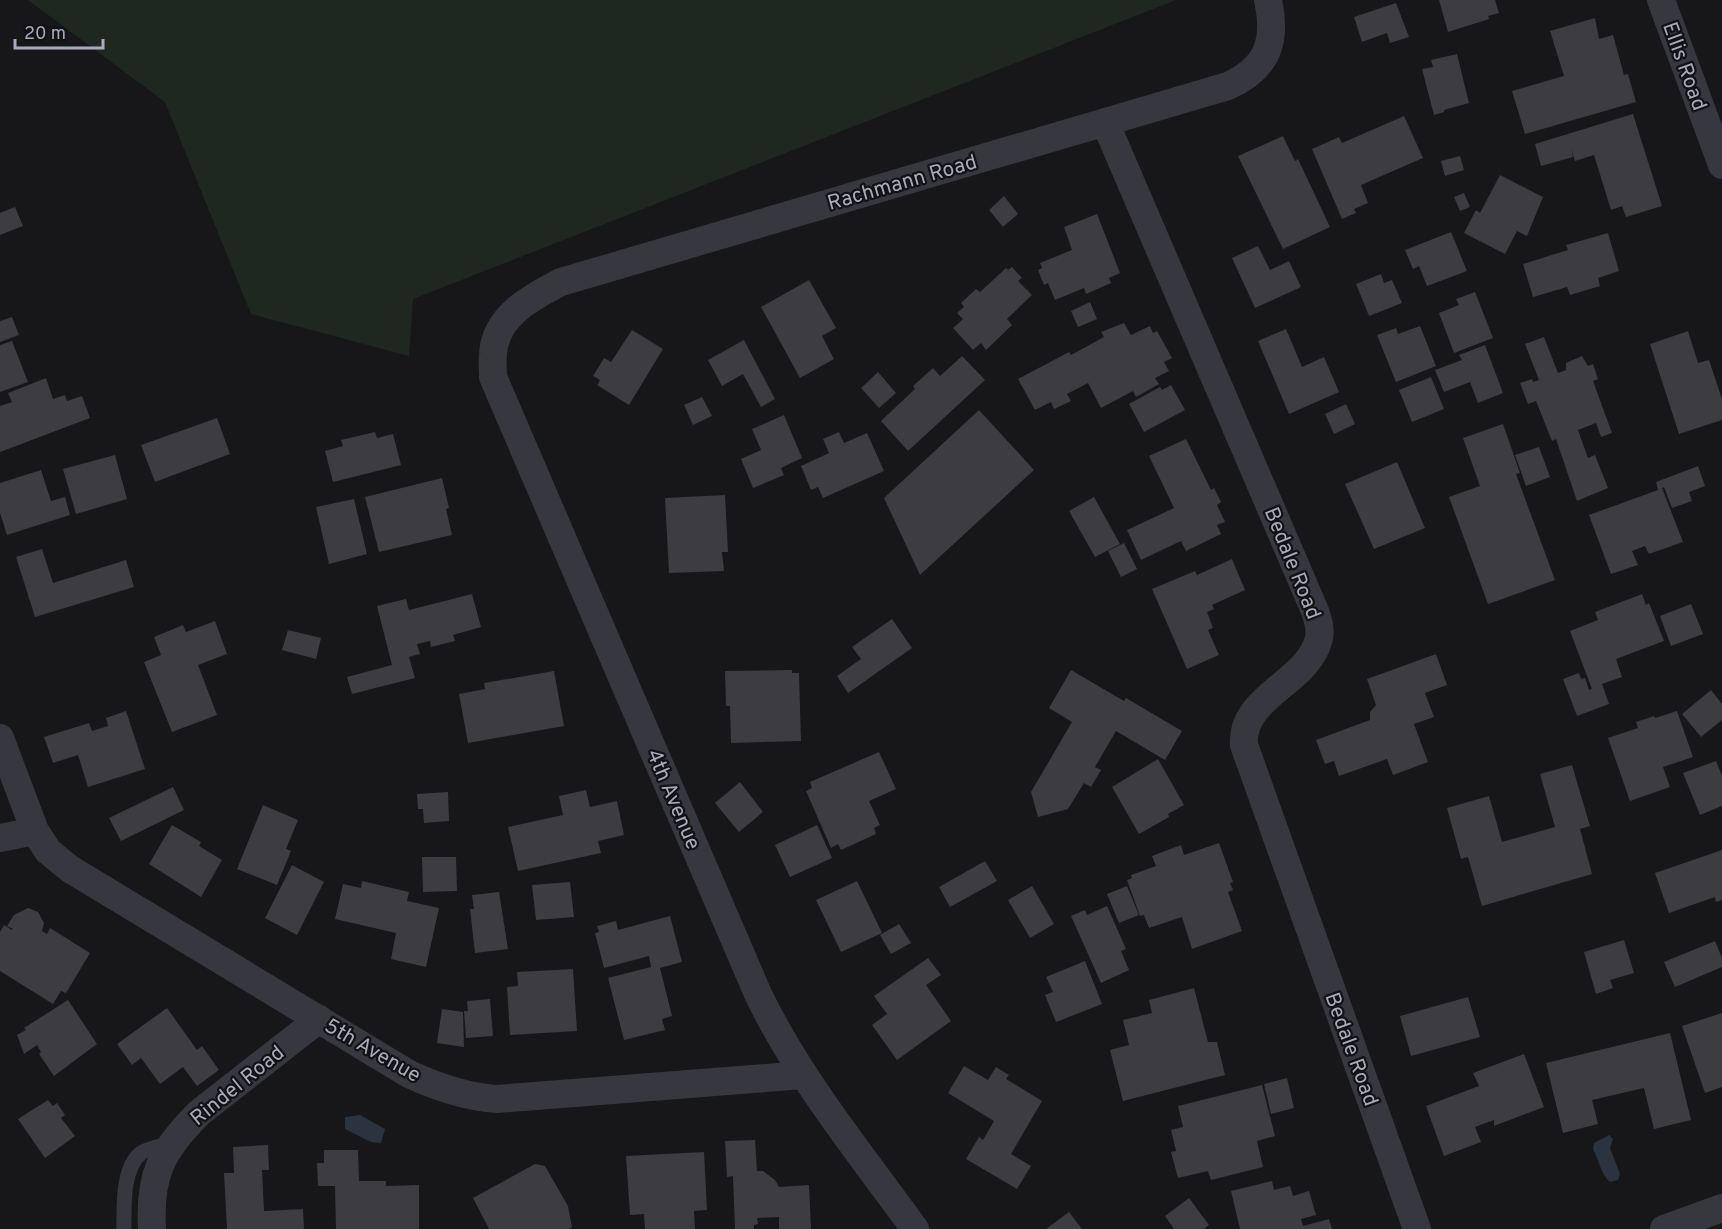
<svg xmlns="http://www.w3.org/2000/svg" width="1722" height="1229" viewBox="0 0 1722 1229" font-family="Overpass,sans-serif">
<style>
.green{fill:#1e2821}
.water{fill:#2b333f}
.building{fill:#3c3c41}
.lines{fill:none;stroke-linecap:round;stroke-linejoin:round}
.service{stroke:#37373f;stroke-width:15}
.minor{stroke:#37373f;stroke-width:28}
.labels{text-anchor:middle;stroke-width:4.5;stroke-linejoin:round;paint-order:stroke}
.street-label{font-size:21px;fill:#a8abba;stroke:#121214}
</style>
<rect width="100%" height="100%" fill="#171719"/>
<path class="green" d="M28,0H1176L413,299L409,356L251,314L165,102Z"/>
<path class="water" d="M360,1115L385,1129L381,1143L371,1142L345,1129V1117Z
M1609,1135L1613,1139L1610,1148L1620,1174L1618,1180L1610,1182C1601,1175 1599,1160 1593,1149L1594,1143Z"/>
<path class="building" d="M1439,0H1495L1499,13L1488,16L1489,19L1448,32Z
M1396,3L1409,37L1390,43L1387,33L1362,42L1354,17Z
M1595,18L1599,39L1613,35L1624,75L1628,74L1636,102L1525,134L1512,91L1564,76L1550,31Z
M1457,54L1469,103L1444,110V112L1434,115L1422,69L1433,67L1431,60Z
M1633,114L1662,206L1626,217L1622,206L1611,210L1594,155L1575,161L1571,148L1573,157L1541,166L1535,144Z
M1404,116L1423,158L1361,185L1368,203L1354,209L1356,213L1342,219L1312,149L1339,137L1342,143Z
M1283,136L1295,161L1298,159L1330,227L1283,249L1238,156Z
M1460,156L1464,170L1445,176L1441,161Z
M1500,175L1543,197L1527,236L1517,231L1505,254L1464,233L1476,210L1480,213Z
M1464,193L1470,207L1460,211L1454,197Z
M1004,196L1018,214L1003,227L989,210Z
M15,207L23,226L0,235V213Z
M1097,214L1120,273L1109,278L1111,283L1086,294L1084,288L1055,300L1048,283L1044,285L1038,270L1042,268L1040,263L1072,250L1064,227Z
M1451,232L1467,271L1427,286L1419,266L1413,269L1405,250Z
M1608,233L1619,271L1598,278L1600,286L1570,295L1567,287L1533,297L1523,264L1568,250L1566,245Z
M1258,246L1270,270L1289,261L1301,287L1255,308L1232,258Z
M1012,267L1022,278L1018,281L1032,295L1007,319L1012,325L986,350L981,343L973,350L953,328L963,319L957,313L964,307L961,303L976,289L980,292L1006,268L1008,270Z
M1381,274L1384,283L1392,280L1402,303L1369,316L1356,284Z
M809,280L836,328L822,336L834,359L800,378L761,307Z
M1475,292L1493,338L1454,353L1439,313L1459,305L1456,299Z
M1090,302L1097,319L1078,327L1071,311Z
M12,317L19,335L0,342V321Z
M1124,323L1131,335L1150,326L1153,333L1157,331L1172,358L1164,362L1169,371L1155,378L1159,384L1136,397L1133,391L1101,408L1088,383L1067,394L1071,401L1054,409L1051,402L1035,410L1018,379L1069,352L1071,355L1104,337L1101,332Z
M1420,326L1436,366L1396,382L1377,335L1396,328L1398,334Z
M1286,329L1302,367L1324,357L1339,392L1289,414L1258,341Z
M632,330L663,349L629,405L597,385L600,380L593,376L604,358L611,362Z
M1688,331L1698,363L1709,360L1722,399V420L1679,434L1650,344Z
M1544,337L1558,373L1566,370V363L1582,356L1588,366L1593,364L1598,379L1593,381L1612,433L1601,437L1596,423L1578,430L1588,458L1595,455L1608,488L1577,501L1556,439L1552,441L1536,401L1528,404L1520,383L1532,379L1533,382L1539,380L1525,344Z
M744,340L775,399L761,407L743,374L722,386L708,360Z
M12,341L28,382L0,392V345Z
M1485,345L1503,393L1478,403L1470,382L1444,392L1435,370L1462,360L1459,355Z
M962,356L985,380L908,451L881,421L915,389L913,386L933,368L940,376Z
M878,372L896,393L879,408L861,388Z
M1431,377L1444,409L1412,422L1399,390Z
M46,378L53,399L65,395L67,401L82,396L90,418L0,452V406L12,402L8,393Z
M1171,385L1185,410L1144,432L1129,404L1160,387L1162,390Z
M702,397L712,416L693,425L684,405Z
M1346,404L1355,424L1334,434L1325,414Z
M979,410L1034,470L920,575L884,498Z
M784,415L802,458L781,468L784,475L753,488L741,459L761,450L752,429Z
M217,418L230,454L155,482L141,445Z
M1503,424L1520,473L1516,474L1555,580L1488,604L1449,497L1480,486L1463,438Z
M375,432L377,438L393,434L401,465L333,482L325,451L343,446L341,440Z
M839,432L844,443L867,433L884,471L823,498L818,487L811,490L801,466L829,453L823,439Z
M1186,439L1211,490L1214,488L1221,502L1217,505L1225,522L1217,525L1221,534L1186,551L1181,541L1141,560L1127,530L1174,508L1149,456Z
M1539,447L1550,477L1526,486L1515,455Z
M115,455L127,499L76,514L63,469Z
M1397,462L1425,528L1374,549L1345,484Z
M1698,466L1705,486L1689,492L1692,501L1672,508L1664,487L1662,488L1683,542L1649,554L1645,546L1632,551L1638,565L1611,574L1589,515L1658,490L1656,482Z
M41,470L51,501L65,497L70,515L7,535L0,513V483Z
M442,478L449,508L446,509L452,535L379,552L365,497Z
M725,495L728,552H722L724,571L669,573L665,498Z
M1094,497L1120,544L1095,557L1069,511Z
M354,499L367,554L329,564L316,507Z
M1124,543L1137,569L1121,577L1108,551Z
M42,549L53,583L126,560L134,587L35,617L16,557Z
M1232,559L1245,590L1212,605L1214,609L1207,612L1213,628L1208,630L1219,655L1187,669L1152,589L1195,571L1197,575Z
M472,594L481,627L453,635L455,641L431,647L430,641L417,644L420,654L409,657L415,678L352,694L347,677L392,665L377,606L406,599L409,610Z
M1642,594L1646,605L1649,603L1664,641L1616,659L1622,677L1602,684L1609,704L1577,716L1563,679L1579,673L1581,679L1585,678L1589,690L1592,689L1570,631L1598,620L1595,612Z
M1691,604L1703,634L1671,646L1660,616Z
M892,619L912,648L848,693L837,676L861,659L852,647Z
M215,621L227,654L198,665L217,715L172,732L144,662L161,655L154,637L183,625L186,632Z
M288,630L321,638L316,659L282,650Z
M1436,654L1447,685L1425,693L1434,717L1414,724L1428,762L1393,775L1387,759L1339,776L1334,761L1325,764L1316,740L1370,720V712L1376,705L1367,679Z
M792,670V673H799L801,741L731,743L730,706H726L725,671Z
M1071,670L1124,701L1126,698L1182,731L1165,760L1116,731L1095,767L1101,770L1091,787L1084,783L1068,809L1038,817L1031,792L1072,722L1049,708Z
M554,671L564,726L468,743L459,694L485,689L484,683Z
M1711,690L1722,704V720L1701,737L1682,714Z
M126,711L145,769L88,787L78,755L53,763L44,737L89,723L92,731L108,726L106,718Z
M1677,711L1693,757L1663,767L1670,787L1630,801L1608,738L1638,728L1636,722L1654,716L1655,718Z
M879,752L896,789L869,801L880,825L874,828L876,834L841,850L838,844L831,848L806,791L812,788L810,782Z
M1158,759L1184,805L1168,814L1169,817L1139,834L1112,787Z
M1716,761L1722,776V806L1700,815L1683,773Z
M1572,765L1590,826L1580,829L1592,874L1482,906L1468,857L1461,859L1447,808L1489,796L1502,842L1555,827L1540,774Z
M740,782L763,812L739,832L715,803Z
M173,787L184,810L121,841L109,818Z
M586,790L590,807L617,801L624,835L598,841L601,853L518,871L508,827L563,815L559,796Z
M448,792L449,821L424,823L423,809H418L417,794Z
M263,805L298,820L286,849L291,851L277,885L237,869Z
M172,825L201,842L199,846L222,860L201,897L149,864Z
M817,825L832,858L790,877L775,845Z
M1219,843L1233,882L1230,883L1233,890L1228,892L1242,931L1192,949L1182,917L1149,928L1144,915L1140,916L1127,880L1132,878L1131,875L1156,866L1152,856L1181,845L1184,855Z
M1722,850V900L1716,902L1715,897L1669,913L1655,873Z
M422,857H456L457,891L423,892Z
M985,861L997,881L950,907L939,887Z
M292,865L324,882L297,935L265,918Z
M362,881L409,892L407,901L439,908L426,967L391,959L396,933L335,919L343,884L361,888Z
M857,881L882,933L841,952L816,900Z
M570,882L574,917L536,920L532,885Z
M1032,886L1054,924L1030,938L1008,900Z
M1127,886L1139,915L1119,923L1107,894Z
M499,892L508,949L475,953L470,909H474L472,895Z
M1107,906L1126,949L1121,951L1129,970L1101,983L1071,916L1085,910L1087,915Z
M28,908L38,912L44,923L42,931L47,934L50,928L90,953L66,993L61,991L53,1004L0,971V932L4,925L12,930L13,929L7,926L14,915Z
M670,916L682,962L660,968L672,1016L662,1019L665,1030L624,1040L608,978L651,967L649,956L604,968L595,933L599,932L597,926L616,921L618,930Z
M899,924L911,943L891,954L880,935Z
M1624,940L1634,973L1610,980L1613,988L1596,994L1584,952Z
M1715,941L1722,958V967L1675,987L1664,962Z
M928,958L941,975L926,985L951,1021L897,1060L872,1025L887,1014L874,996Z
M1085,961L1102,1004L1056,1022L1045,995L1053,992L1046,977Z
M573,969L577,1031L510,1035L507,987L518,986L517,972Z
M1194,988L1208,1042H1217L1225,1075L1123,1101L1110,1050L1129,1045L1123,1020L1152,1013L1149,1000Z
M1468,997L1480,1037L1411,1056L1400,1016Z
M490,999L493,1036L466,1038L464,1011H468L467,1001Z
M68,1000L97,1044L54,1076L39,1054L41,1052L37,1045L24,1054L17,1035L26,1030L24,1028Z
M167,1008L197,1050L202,1046L219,1070L197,1086L183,1067L160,1084L141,1058L132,1065L117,1044Z
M442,1009L463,1012L464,1047L437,1043Z
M1722,1013V1087L1705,1093L1682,1026Z
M1670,1033L1691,1120L1654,1129L1644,1088L1592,1100L1598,1124L1563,1133L1546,1063Z
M1524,1054L1544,1107L1494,1126V1120L1475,1127L1481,1142L1444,1156L1426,1106L1479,1086L1473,1073Z
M964,1066L988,1080L996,1067L1009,1075L1006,1079L1042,1101L1011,1154L1031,1166L1017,1189L966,1159L979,1137L983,1140L994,1121L948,1093Z
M1287,1078L1294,1108L1271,1114L1264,1084Z
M1262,1085L1275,1136L1257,1141L1263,1167L1211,1180L1208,1171L1178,1178L1171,1152L1176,1151L1171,1130L1183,1127L1178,1106Z
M48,1100L53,1106L57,1103L65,1115L61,1118L75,1136L45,1158L18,1119Z
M755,1140L757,1171H763L775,1180L779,1187L809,1185L811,1229H779V1217L757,1218L758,1224L754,1225V1229H735L733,1176L727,1177L725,1141Z
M268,1145L269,1170H262L264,1211L303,1209L304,1229H227L224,1173H234L233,1147Z
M324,1150H358L359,1181H386V1186L419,1185V1229H336L335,1186H318L317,1163H324Z
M704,1152L707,1210L694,1211L695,1229H645L644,1214L630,1215L626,1156Z
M535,1164L545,1166L568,1206L572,1227L568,1229H489L473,1198Z
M1272,1181L1274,1190L1290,1186L1293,1196L1309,1191L1316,1215L1301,1219L1303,1226L1329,1219L1332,1229H1240L1231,1191Z
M1189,1198L1209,1225L1204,1229H1174L1165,1216Z
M1069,1212L1082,1229H1046Z"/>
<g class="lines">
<path class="service" d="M124,1229C124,1207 122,1168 141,1153C150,1147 162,1146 173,1143"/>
<path class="minor" d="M1661,0L1722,165
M1105,122L1315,611C1318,620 1321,629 1319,638C1309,683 1240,696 1244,745L1417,1229
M0,738L35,831L48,851L70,869L409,1074C437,1087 466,1097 497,1099L804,1075
M0,838L35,831
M152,1229C149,1175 161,1151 199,1113L319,1019
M915,1229C860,1153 799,1079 758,994L493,377C493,370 492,362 493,354C495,316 532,297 561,282L1228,86C1268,68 1277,41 1268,0
M1664,1229L1722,1208"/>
</g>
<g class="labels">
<g class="street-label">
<text transform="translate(1685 66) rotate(70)" y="7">Ellis Road</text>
<text transform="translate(902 182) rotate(-16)" y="7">Rachmann Road</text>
<text transform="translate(1293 563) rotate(68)" y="7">Bedale Road</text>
<text transform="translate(674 799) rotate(67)" y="7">4th Avenue</text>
<text transform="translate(1352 1049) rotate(70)" y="7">Bedale Road</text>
<text transform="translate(373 1050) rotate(30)" y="7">5th Avenue</text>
<text transform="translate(237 1085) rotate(-39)" y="7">Rindel Road</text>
</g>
</g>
<path d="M15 39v9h88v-9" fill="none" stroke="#a8abba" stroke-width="3"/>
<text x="24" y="39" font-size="18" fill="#a8abba" stroke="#121214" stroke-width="4.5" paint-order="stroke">20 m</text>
</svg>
